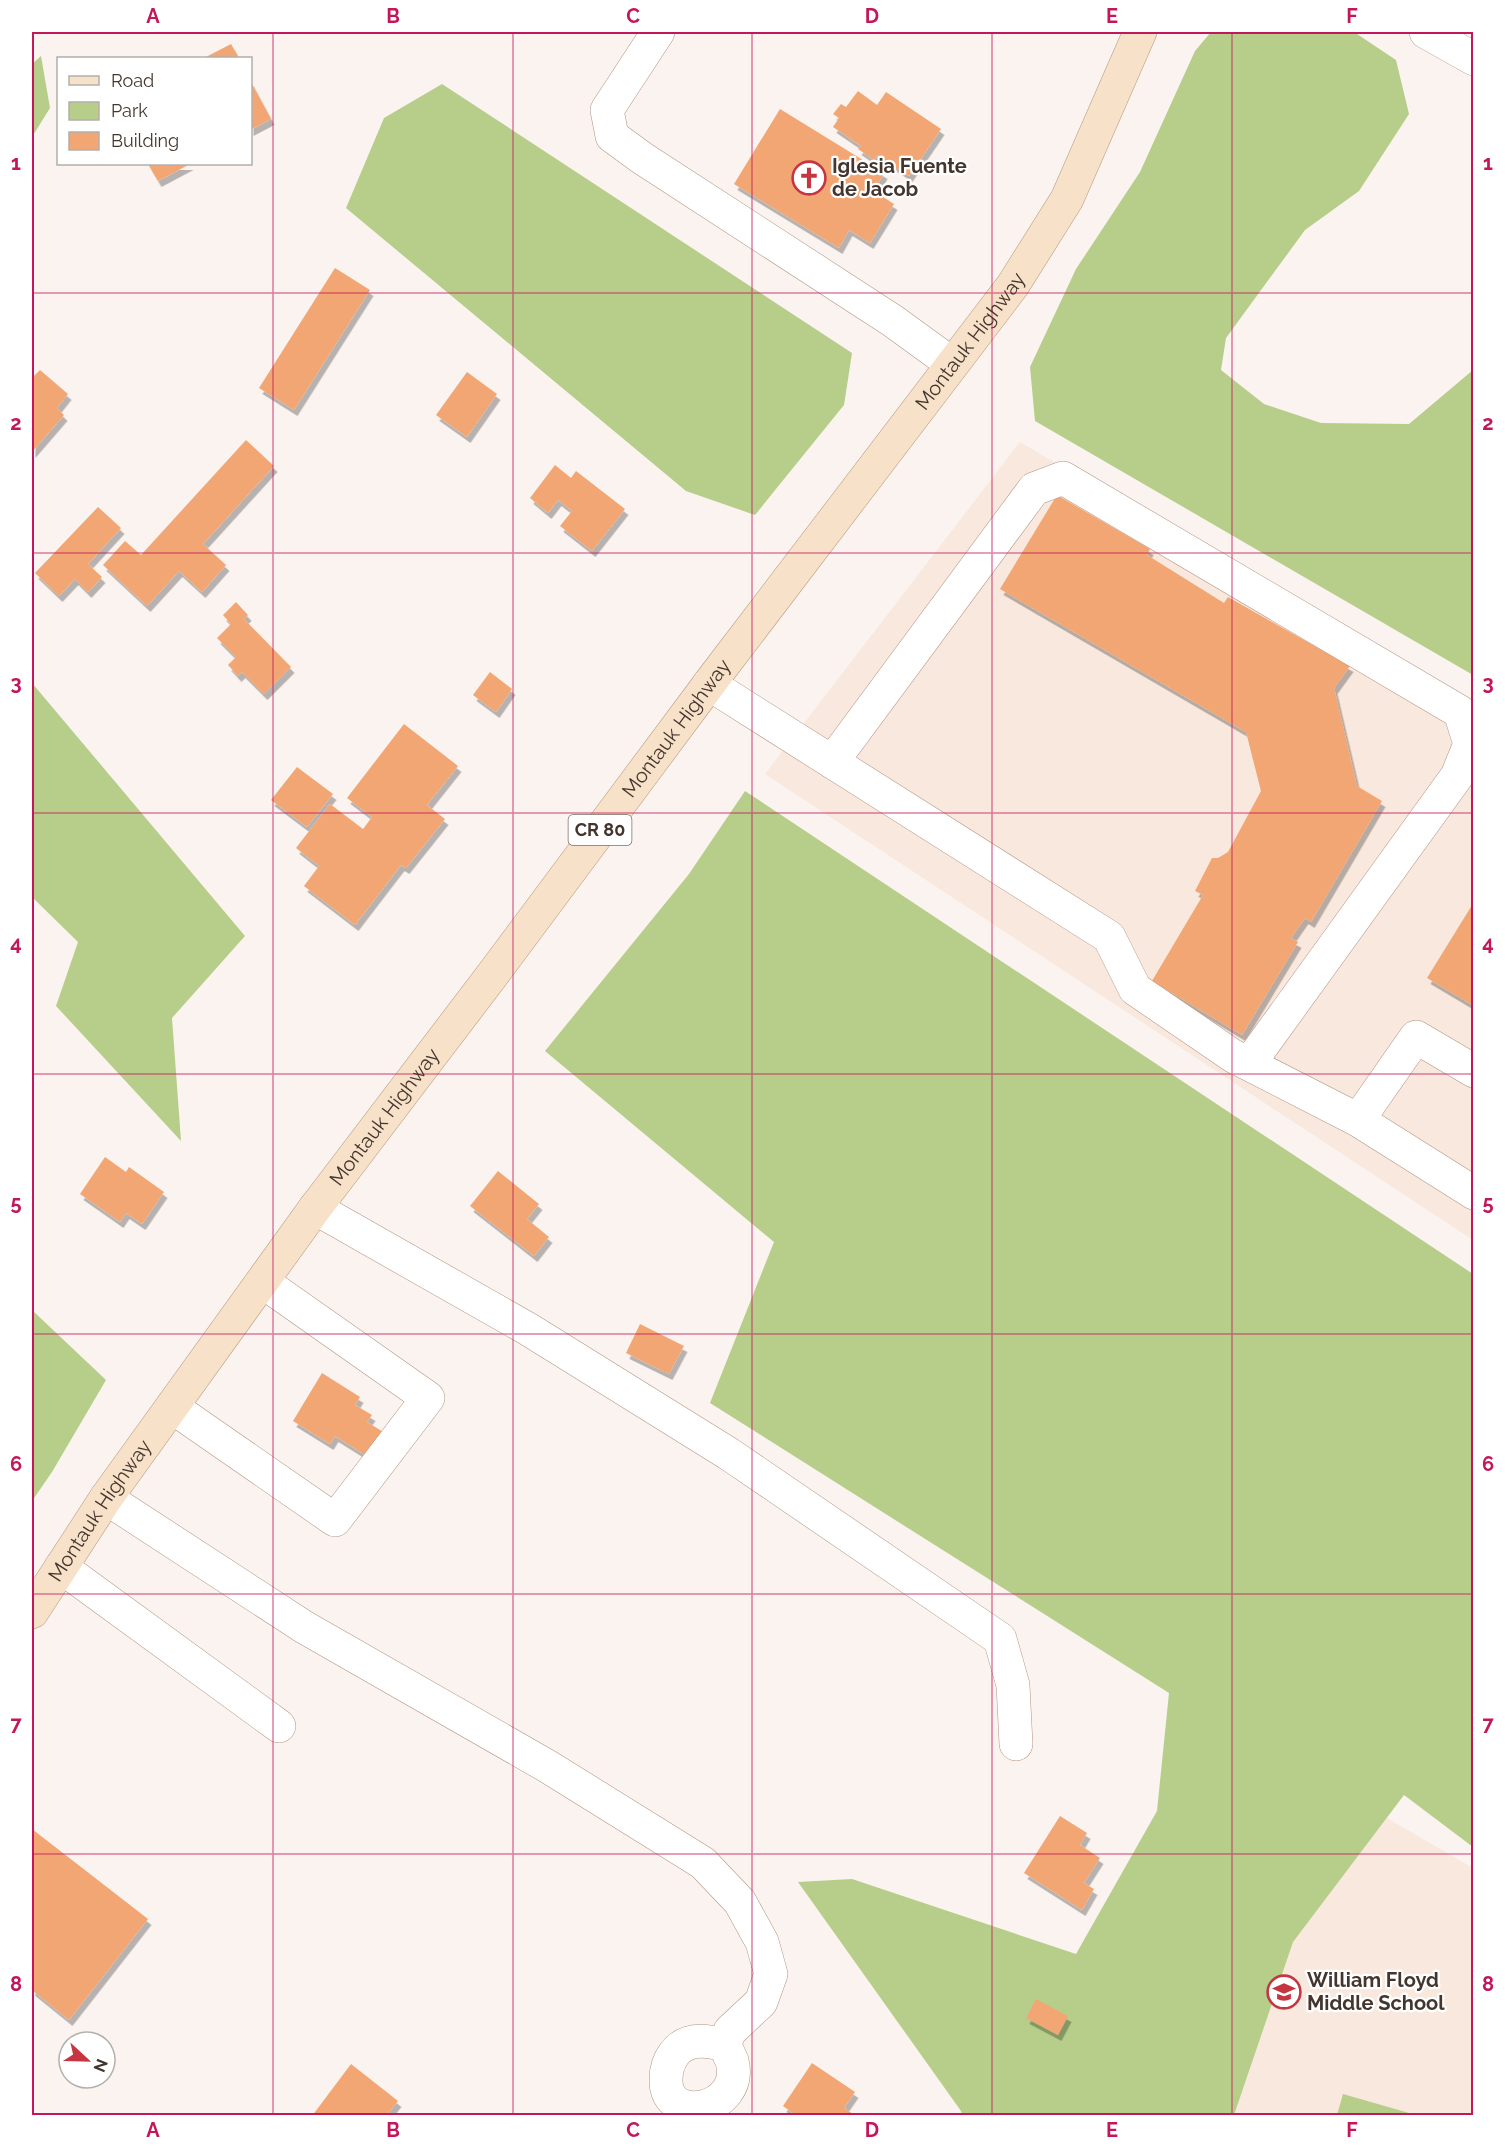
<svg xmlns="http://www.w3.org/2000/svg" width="1505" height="2147" viewBox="0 0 1505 2147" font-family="Raleway,sans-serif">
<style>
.built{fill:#f9e8dd}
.green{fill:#b6ce8a}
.building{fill:#f2a673;filter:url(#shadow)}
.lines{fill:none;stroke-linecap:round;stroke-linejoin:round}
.minor-casing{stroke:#b49480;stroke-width:34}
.major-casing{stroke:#b5987b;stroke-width:34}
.minor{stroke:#fff;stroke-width:33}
.major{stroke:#f7e1c9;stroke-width:33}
.grid{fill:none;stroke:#c2185b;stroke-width:1.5;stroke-opacity:0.55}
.labels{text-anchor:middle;stroke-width:4.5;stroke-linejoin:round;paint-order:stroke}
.shield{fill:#fff;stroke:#7c726d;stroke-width:1.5}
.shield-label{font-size:18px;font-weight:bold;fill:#44362e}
.poi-label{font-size:20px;font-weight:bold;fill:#44362e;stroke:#fff;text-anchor:start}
.street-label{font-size:20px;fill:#44362e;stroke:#fff}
.neatline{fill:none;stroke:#c2185b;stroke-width:2}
.grid-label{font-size:20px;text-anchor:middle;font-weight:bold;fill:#c2185b}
</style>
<defs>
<filter id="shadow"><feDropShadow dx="3.5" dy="6" stdDeviation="0" flood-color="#0004"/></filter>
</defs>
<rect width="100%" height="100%" fill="#faf3ef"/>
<path class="built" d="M1020,442L1473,709V1240L765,774Z
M1221,1722L1473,1868V2115L1036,2116Z"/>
<path class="green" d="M1211,32H1354L1396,60L1409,114L1359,191L1305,230L1226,338L1221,370L1264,404L1321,423L1409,424L1473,370V675L1035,421L1030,367L1076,269L1140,172L1195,51Z
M41,56L50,108L32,137V64Z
M442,84L852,353L844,405L755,515L686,491L346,208L384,118Z
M32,683L245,936L172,1018L181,1141L56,1006L78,942L32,897Z
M745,791L1473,1274V1847L1404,1795L1293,1942L1234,2115H962L961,2111L798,1882L852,1879L1076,1954L1157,1811L1169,1693L710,1403L774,1242L545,1051L689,874Z
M32,1310L106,1380L52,1472L32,1501Z
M1343,2094L1416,2115H1337Z"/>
<path class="building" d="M231,44L239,58H204Z
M250,80L271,119L250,130Z
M858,91L877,105L886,92L941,129L909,176L877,155L874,160L858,149L861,146L833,127L839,118L833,114L841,104L846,107Z
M780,109L884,173L874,191L894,204L870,243L849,230L839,248L734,184Z
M148,164H190L158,181Z
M335,268L370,290L294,410L259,388Z
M40,370L68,394L57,408L64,415L32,452V378Z
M467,372L497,394L467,437L436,415Z
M246,440L274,466L203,544L226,565L202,592L179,571L147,606L103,565L125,541L141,555Z
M555,465L571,478L576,471L625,509L592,551L560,526L572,511L558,500L548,513L530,498Z
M1057,495L1150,549L1147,555L1224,603L1228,597L1350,666L1334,688L1357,786L1382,801L1311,922L1305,918L1291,938L1298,942L1242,1035L1152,981L1203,895L1195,891L1212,858H1218L1228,852L1261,791L1246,732L1000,589Z
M98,507L121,528L88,564L102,577L88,592L75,579L59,596L35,573Z
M236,602L248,615L244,619L291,667L264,694L242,672L238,676L228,665L236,657L217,638L231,624L223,615Z
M490,672L512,689L496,712L473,695Z
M404,724L458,766L427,805L445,819L406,868L401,865L355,925L304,886L319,866L296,848L330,804L363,829L372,817L347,798Z
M297,767L333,794L307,827L271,800Z
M1474,902V1006L1427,978Z
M105,1157L126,1172L129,1167L164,1192L142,1224L126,1213L120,1222L80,1194Z
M498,1171L539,1204L527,1219L549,1237L534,1256L470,1206Z
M640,1324L684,1346L669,1374L626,1353Z
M322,1373L360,1397L355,1405L372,1415L367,1422L385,1433L370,1458L335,1436L330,1444L293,1421Z
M1060,1816L1087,1833L1080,1845L1100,1858L1084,1883L1094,1889L1082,1910L1024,1873Z
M32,1829L148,1919L69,2020L32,1990Z
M1036,1999L1068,2016L1058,2035L1026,2018Z
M812,2063L855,2092L844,2108L856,2116H797L783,2106Z
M351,2064L398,2101L386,2116H312Z"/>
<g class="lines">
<defs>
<path id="minor" d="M658,32L607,110L612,136L642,158L893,321L952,364
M1426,32L1474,59
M709,684L1109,937L1135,989L1233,1056L1358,1120L1416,1037L1474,1071
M832,762L1034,489L1063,478L1460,712L1470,744L1457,776L1249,1064
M1358,1120L1474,1193
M315,1208L528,1329L729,1454L1000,1639L1013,1685L1016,1744
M172,1407L335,1520L428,1398L263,1282
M106,1498L304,1627L547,1766L703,1863L740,1902L762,1942L771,1974L761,2002L730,2031L724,2045C727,2050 730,2056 732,2061C745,2111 665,2126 666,2080C666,2070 668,2062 674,2054C686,2037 707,2040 724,2045
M61,1567L279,1726"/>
<g id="major">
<path id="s1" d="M32,1612L106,1498L315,1208L493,974L715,676L1013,285L1067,199L1140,32"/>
</g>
</defs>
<use href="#minor" class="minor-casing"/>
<use href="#major" class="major-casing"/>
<use href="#minor" class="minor"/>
<use href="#major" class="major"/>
</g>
<path class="grid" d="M273,32V2116M513,32V2116M752,32V2116M992,32V2116M1232,32V2116M32,293H1474M32,553H1474M32,813H1474M32,1074H1474M32,1334H1474M32,1594H1474M32,1854H1474"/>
<defs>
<symbol id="church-ring" viewBox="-11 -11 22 22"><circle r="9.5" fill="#fff" stroke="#c53542" stroke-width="1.5"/><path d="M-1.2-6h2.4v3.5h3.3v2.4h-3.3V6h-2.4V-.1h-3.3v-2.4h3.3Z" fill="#c53542"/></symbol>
<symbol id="school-ring" viewBox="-11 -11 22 22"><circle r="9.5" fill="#fff" stroke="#c53542" stroke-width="1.5"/><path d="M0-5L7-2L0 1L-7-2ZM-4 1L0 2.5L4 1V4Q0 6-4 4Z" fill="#c53542"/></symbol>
</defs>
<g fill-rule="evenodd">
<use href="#church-ring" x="790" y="159" width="38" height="38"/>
<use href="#school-ring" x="1265" y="1973" width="38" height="38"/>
</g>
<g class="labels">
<rect class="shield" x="568.5" y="815" width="63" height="30" rx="4.5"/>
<g class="shield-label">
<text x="600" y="836">CR 80</text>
</g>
<g class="poi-label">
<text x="832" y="173">Iglesia Fuente<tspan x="832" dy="23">de Jacob</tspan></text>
<text x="1307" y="1987">William Floyd<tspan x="1307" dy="23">Middle School</tspan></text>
</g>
<g class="street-label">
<text dy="7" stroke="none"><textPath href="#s1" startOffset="1580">Montauk Highway</textPath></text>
<text dy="7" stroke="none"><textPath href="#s1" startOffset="1094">Montauk Highway</textPath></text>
<text dy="7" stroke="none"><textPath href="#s1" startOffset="608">Montauk Highway</textPath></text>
<text dy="7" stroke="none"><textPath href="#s1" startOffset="122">Montauk Highway</textPath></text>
</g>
</g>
<rect width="1505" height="2147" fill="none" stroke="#ffffff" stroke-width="66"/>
<rect x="57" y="57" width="195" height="108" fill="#ffffff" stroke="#b4afab" stroke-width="1.5"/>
<rect x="69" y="76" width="30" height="9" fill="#f7e1c9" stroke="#b4afab" stroke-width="1.5"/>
<text x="111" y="87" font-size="18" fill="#44362e">Road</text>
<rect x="69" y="102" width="30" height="18" fill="#b6ce8a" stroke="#b4afab" stroke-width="1.5"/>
<text x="111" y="117" font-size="18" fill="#44362e">Park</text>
<rect x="69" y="132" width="30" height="18" fill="#f2a673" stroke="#b4afab" stroke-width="1.5"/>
<text x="111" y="147" font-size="18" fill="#44362e">Building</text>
<g transform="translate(87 2060) rotate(112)"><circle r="28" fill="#ffffff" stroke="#b4afab" stroke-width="1.5"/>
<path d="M0-4.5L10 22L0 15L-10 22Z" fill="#c53542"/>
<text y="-9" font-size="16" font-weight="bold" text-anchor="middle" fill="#44362e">N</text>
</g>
<rect x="33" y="33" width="1439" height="2081" class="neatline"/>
<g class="grid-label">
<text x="153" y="23">A</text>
<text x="393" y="23">B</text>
<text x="633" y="23">C</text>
<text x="872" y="23">D</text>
<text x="1112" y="23">E</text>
<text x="1352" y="23">F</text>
<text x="16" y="170">1</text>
<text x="1488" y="170">1</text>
<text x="16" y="430">2</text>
<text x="1488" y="430">2</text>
<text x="16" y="690">3</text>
<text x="1488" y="690">3</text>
<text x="16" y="950">4</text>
<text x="1488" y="950">4</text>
<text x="16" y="1210">5</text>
<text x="1488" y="1210">5</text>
<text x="16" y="1471">6</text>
<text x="1488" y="1471">6</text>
<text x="16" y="1731">7</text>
<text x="1488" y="1731">7</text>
<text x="16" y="1991">8</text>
<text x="1488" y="1991">8</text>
<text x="153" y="2137">A</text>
<text x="393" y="2137">B</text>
<text x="633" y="2137">C</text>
<text x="872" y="2137">D</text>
<text x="1112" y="2137">E</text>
<text x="1352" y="2137">F</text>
</g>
</svg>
